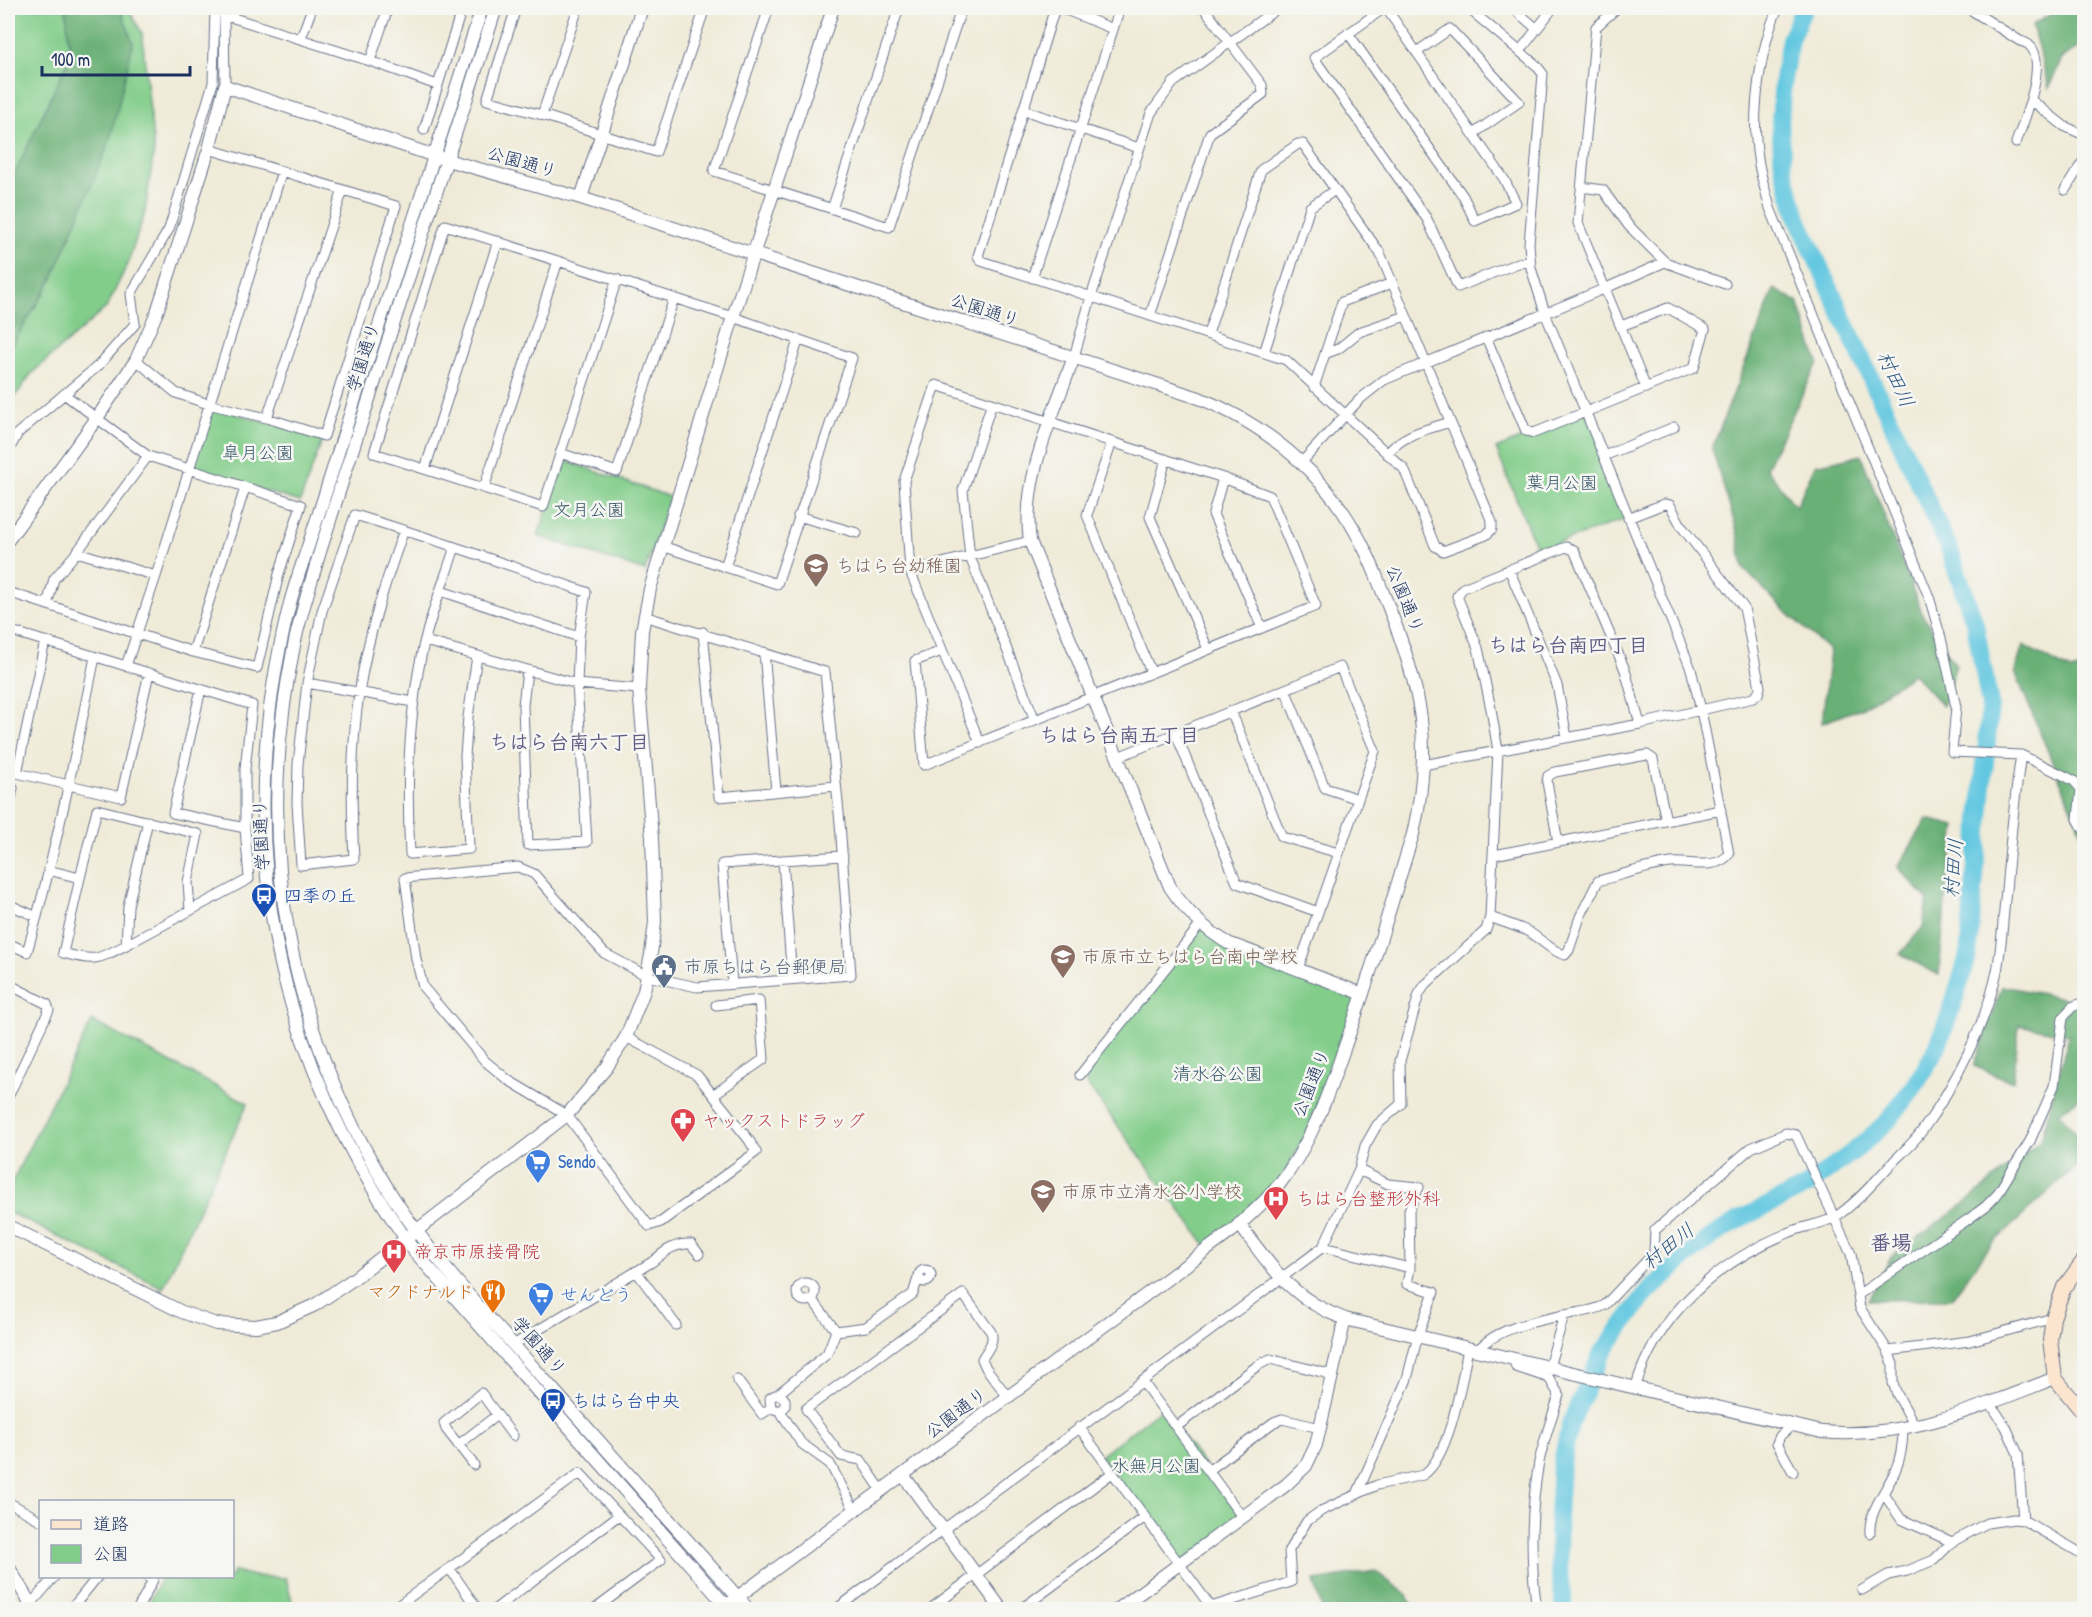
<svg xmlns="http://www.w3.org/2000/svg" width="2092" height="1617" viewBox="0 0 2092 1617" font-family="'Patrick Hand','Klee One',sans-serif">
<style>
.green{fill:#82cd8a;stroke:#4e7e74;stroke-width:1.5}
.forest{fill:#69b076;stroke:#42706a;stroke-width:1.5}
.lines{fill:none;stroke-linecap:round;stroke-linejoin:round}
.river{stroke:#62c7e0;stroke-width:18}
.minor-casing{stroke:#667189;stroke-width:11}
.tertiary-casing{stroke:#667189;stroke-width:14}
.secondary-casing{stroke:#667189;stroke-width:16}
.minor{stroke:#fff;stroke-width:9}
.tertiary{stroke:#fff;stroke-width:12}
.secondary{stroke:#fce5cf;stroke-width:14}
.labels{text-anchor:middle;stroke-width:5;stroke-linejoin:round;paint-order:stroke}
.street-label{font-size:18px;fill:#1b2f5e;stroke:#f6f6f2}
.park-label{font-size:18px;fill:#355669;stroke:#f6f6f2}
.education-label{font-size:18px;fill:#785e54;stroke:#f6f6f2;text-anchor:start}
.transit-label{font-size:18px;fill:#164399;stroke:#f6f6f2;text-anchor:start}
.service-label{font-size:18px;fill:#4e5e75;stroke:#f6f6f2;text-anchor:start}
.health-label{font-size:18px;fill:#be3a42;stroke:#f6f6f2;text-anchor:start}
.shop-label{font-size:18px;fill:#366cbe;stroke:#f6f6f2;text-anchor:start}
.food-label{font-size:18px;fill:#c56008;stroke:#f6f6f2;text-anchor:end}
.water-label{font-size:20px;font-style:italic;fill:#2d557e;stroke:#f6f6f2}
.neighbourhood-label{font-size:20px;font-weight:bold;fill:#5f5b84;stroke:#f6f6f2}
.quarter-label{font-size:21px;font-weight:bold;fill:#5f5b84;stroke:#f6f6f2}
</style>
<rect width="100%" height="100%" fill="#f6f6f2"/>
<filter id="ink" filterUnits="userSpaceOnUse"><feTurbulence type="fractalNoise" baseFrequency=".0167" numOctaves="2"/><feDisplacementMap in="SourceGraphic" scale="12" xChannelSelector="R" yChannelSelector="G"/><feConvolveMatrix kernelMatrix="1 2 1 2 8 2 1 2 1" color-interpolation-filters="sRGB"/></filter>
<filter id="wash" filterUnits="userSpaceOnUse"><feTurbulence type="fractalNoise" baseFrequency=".008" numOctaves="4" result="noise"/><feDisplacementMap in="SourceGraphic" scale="24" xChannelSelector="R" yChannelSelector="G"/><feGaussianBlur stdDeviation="1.35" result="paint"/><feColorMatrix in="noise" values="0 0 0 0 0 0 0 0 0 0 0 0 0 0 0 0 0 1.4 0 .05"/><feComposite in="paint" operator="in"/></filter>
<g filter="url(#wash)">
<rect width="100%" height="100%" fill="#f0ebd8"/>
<path class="green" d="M8,8H128L142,33L154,150L145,212L128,263L107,307L32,373L8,406Z
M211,407L323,438L300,502L191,468Z
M1587,411L1628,518L1548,547L1535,545L1496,449Z
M564,460L670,497L645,571L538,536Z
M1201,924L1228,943L1363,994L1329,1090L1278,1186L1208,1248L1080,1075Z
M92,1021L248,1103L163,1288L8,1212V1190Z
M1162,1408L1243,1518L1180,1563L1100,1456Z
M233,1571L254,1576L286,1578L294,1609H145L162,1577L232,1576Z"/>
<path class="forest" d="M66,8H120L133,43L110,140L52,280L8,351V188L70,57Z
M2061,8H2084V44L2062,58L2049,88L2032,25Z
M1774,289L1798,302L1818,363L1766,468L1796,507L1815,465L1861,455L1923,616L1956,665L1943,706L1913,674L1863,707L1822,723L1830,651L1784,610L1743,568L1737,531L1712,449Z
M2023,645L2070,671L2084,668V838L2015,672Z
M1927,819L1956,826L1946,892L1939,975L1900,954L1923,927L1927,899L1898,867Z
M2002,986L2084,1002V1095L2059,1113L2084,1142V1159L1991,1245L1951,1299L1868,1300L1892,1256L1968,1201L2041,1140L2069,1035L2019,1025L2013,1082L1974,1066Z
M1375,1571L1406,1594L1414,1609H1322L1314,1581Z"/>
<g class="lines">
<path class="river" d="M1565,1610L1559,1569L1558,1514L1561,1467L1570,1424L1602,1353L1645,1295L1679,1263L1714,1235L1746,1216L1807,1186L1858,1148L1888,1121L1916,1084L1937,1048L1952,1007L1968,956L1990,705L1975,624L1950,551L1798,219L1783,167L1780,122L1783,79L1790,39L1804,8"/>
</g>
</g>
<g filter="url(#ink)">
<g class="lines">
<defs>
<path id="minor" d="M516,8L487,100L542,115L656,152L705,8
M769,8L714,171L889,227L961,10L952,8
M1059,8L1054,11L978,256L981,261L1286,360L1404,469L1435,546L1443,551L1486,535L1492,529V522L1380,253L1303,144H1298L1261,170L1208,334
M1061,8L1113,29
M1384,8L1314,58L1427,219L1458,287L1518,263L1530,262
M1468,8L1536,65L1543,74L1529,244L1531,268L1545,313L1691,669L1701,710L1729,854C1716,871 1690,861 1671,863C1647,866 1622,875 1598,881L1580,917L1569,950L1565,955C1551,951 1540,938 1527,931C1516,926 1503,922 1490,917
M1513,8L1537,29
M1617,8L1596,27L1578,223L1646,388
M1778,8C1760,47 1751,115 1758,158C1760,175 1766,192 1770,208L1929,597L1941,638L1956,707L1952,752L2021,755L2065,776L2074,781L2081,789L2078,819L2084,830
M1968,8L2020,41C2021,41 2029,44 2029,45C2049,61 2023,123 2016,143
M224,15L370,61L437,85
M1348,33L1463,196L1475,221L1516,203L1504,179L1386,8
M301,38L312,8
M1418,51L1450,29L1519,102L1473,134
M1520,51L1553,8
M370,61L388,8
M225,86L224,15L227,8
M2031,100L2064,126L2084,135
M1023,110L1139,148
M542,115L578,8
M424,130L462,8
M1582,187L1603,190L1628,225L1665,262L1725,284
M2065,190L2084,160
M832,209L899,8
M1032,278L1120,8
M617,279L543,507L374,453L445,225L733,317L852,358L777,584L662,546
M1150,316L1210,133L1263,94L1262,85L1204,8
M1486,337L1526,431L1534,433L1694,368L1705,329L1668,308L1621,326
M1264,353L1310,207L1335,190
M1327,353L1338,349L1359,332L1406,316
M1074,357L1091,297L1151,113L1173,83L1278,8
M136,360L176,393L208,404L267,418L324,436L396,206L209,149
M1314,387L1342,302L1392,283
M992,403L963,490L970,557L1035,720
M267,418L343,190
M1112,442L1087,515L1151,672
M8,452L18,433L99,365L135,324L131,294L169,229L213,83L215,8
M560,453L617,472L674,298
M1387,454C1404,433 1426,430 1450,422
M1604,456L1674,427
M1166,459L1150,517L1208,649
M1302,462L1359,400L1384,380L1606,288L1665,262
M425,469L498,241
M1223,478L1213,514L1262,628
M484,488L558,261
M798,516L857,533
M404,530C385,583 367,638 359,694C351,748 351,804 354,859L301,865L297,803L298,764L307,683L322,611L355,515C432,538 509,565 586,592L579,637L577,684L587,842L528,845L523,705L527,671
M455,547C445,578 432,611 424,643C408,713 406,783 410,854L469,849L465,756L468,717L477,656
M77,552L156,576
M725,567L798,341
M1509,569L1557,685L1567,737
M910,571L1030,541
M441,591L579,637
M8,592L193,652L257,668L279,574L301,505L148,456L64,394
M47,605L54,579L77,552L148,456
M8,630L126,666L156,576L282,171
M703,632L719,797L836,786
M45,641L17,773L121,797L149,673
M425,641L577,684L639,689
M942,651L915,661L924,765L1316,606L1270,496L1223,478L936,385L904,481L910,571L980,743
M193,652L245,488
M764,652L776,791
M126,666L252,705L245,769V828L173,813L201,689
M307,683L413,702
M1285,689L1325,788L1358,799
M1231,711L1282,837L1339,853
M1176,734L1237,883L1318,912
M1118,757L1340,667L1375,751L1298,969
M1423,765L1640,724L1753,698L1758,694L1760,687L1744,608L1682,527L1670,505L1664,504L1628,518
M8,786L13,788L8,813
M148,821L128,906L126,945L249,879L245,828
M1558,842L1547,782L1548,776L1555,772L1647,755L1653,759L1666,821
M1494,855L1721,810
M783,861L792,979
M48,870L80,878L63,953C95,962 97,960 126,945
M80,878L97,809L198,834L188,882L190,911
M8,904L37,917
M8,943L27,952C55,855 75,756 95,657
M732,983L722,864L843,856
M8,984L47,1004L49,1010L8,1097
M626,1037L697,1075L749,1140L756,1152L661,1222L649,1226L567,1115L508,1080L485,1061L423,987L416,959L405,878L518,867L534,874L604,953L647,976L697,987L851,975L840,823L825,672L644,616
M1080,1075L1201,924
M713,1095L764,1059L759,1000L716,1005
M1323,1247L1410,1268
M919 1276a6 6 0 1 1 12 0a6 6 0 1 1-12 0Z
M636,1271L676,1325
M797 1292a9 9 0 1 1 18 0a9 9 0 1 1-18 0Z
M1858,1295L1970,1218L1986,1206L1996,1196L2030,1141L2054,1086L2063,1018L2072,1007L2084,1002
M812,1299L836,1331
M513,1345L652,1262C664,1252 674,1243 691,1244L699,1254
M1478,1350C1496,1328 1536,1321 1564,1315C1578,1312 1592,1312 1605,1305L1654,1253L1655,1230L1751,1148L1786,1133L1796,1135L1851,1254L1860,1308L1888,1351L1893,1364V1383L1897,1394L1915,1426
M1888,1351L1970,1341L2053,1318
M1513,1358L1516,1367L1549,1378L1559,1395C1552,1417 1544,1440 1539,1462C1530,1512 1530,1560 1537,1610
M1549,1367L1564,1315
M737,1380L762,1414L771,1408
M1142,1381L1243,1518
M1635,1389C1656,1314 1718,1262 1788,1233C1803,1226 1821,1225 1835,1217C1854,1206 1879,1177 1894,1161C1904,1151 1914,1142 1922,1131C1954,1087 1986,1024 1997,971C2002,945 2003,917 2006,890C2010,845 2014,800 2021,755
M778,1394L827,1354L836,1331L866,1327L913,1294L918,1278
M1990,1403L2006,1427L2018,1454L2023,1520
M780,1411L785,1407V1400L781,1395H775L770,1398L771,1408L780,1411L801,1443L830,1464L855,1511
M1791,1426L1780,1436L1777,1443L1793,1472
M1079,1427L1211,1607L1291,1582L1289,1550L1307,1521L1321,1511L1377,1485L1423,1475C1450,1457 1462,1380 1468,1348
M1176,1427L1257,1366L1270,1359L1333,1375
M458,1445L497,1415
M474,1465L446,1429L444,1423L481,1393L513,1436
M1208,1471L1274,1422L1282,1419L1320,1428
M882,1491L861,1460L841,1456L806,1409L963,1294L991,1332C995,1342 987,1350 982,1359L986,1368L1008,1397
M1357,1494L1407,1379L1418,1335L1434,1292L1407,1284L1410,1268L1409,1210L1419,1187L1388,1184L1359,1170
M1884,1494L1901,1519L1952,1542
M8,1502L40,1520
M1870,1533C1868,1512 1887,1490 1895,1471C1901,1458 1903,1443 1903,1428
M450,1569L478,1610
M1862,1590L1888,1575L1907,1571L1934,1560L1952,1542L1987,1523L2014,1519L2023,1520L2084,1555
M23,1610L31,1604L55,1576
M68,1610L77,1602L98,1576
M137,1610L153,1580L146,1576
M374,1610L399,1605L580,1473L661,1560L594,1610
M494,1610L619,1515
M835,1610L1323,1247L1359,1170L1365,1146L1377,1125L1401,1104L1400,1061L1419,994L1425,985L1486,930L1490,917L1498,751L1491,709L1478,648L1457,596L1463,588L1566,547L1574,550L1625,670L1640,724
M929,1610L1112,1473
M1020,1610L1145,1517"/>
<path id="tertiary" d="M482,8C440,141 395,275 352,408C339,450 326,492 312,534C305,557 296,580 290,603C230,840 272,1054 415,1252L729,1609
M496,8C456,133 415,258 374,384C355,441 337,498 319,555C310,587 299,618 293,651C254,844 287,1027 391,1194C430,1256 485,1313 534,1368C606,1449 678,1529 749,1610
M581,198L642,8
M1074,357C1053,415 1021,480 1030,541L1170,887C1185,910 1204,929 1228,943L1363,994
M8,540L97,418L136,360L157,312L209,149L225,86L447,160L581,198L1199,398C1272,427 1332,480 1366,552C1374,568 1380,586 1387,603C1421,687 1434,744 1413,834C1391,904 1371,974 1346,1043C1329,1092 1311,1145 1278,1186C1264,1203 1248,1217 1232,1231L720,1610
M1239,1224C1273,1269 1291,1299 1345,1319L1822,1432C1905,1440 1980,1407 2055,1378
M8,1226L182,1312L216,1324L256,1326L277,1322L315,1305L352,1280L567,1115L607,1067L626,1037L644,991L651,954L655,922L652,838L639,689L642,631L650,589L733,317L833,8
M903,1475L1002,1610
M8,1566L34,1610
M1117,1610L1286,1485L1306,1466L1316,1445L1345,1319"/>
<path id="secondary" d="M2084,1260L2064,1287L2053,1318L2050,1340L2055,1378L2084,1414"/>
</defs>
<use href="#minor" class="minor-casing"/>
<use href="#tertiary" class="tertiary-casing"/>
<use href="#secondary" class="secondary-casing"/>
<use href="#minor" class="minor"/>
<use href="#tertiary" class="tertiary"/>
<use href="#secondary" class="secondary"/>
</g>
</g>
<defs>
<symbol id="school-pin" viewBox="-11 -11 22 30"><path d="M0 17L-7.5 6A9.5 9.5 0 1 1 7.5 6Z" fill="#8d6e63" stroke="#f6f6f2"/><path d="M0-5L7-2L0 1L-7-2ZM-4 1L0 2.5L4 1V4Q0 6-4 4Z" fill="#fff"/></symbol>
<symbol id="bus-pin" viewBox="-11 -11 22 30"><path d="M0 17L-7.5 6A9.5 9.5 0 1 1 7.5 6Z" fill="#1a4fb4" stroke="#f6f6f2"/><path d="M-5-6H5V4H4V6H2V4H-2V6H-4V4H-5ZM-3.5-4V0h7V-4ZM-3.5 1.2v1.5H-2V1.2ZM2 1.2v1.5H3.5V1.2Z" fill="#fff"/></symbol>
<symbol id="civic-pin" viewBox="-11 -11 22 30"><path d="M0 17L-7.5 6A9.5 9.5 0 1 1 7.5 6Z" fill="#5c6f8a" stroke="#f6f6f2"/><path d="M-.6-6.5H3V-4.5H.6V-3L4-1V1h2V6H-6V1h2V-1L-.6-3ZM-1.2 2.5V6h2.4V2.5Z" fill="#fff"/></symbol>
<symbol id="pharmacy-pin" viewBox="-11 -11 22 30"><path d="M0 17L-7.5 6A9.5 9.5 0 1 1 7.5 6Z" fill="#e0444e" stroke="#f6f6f2"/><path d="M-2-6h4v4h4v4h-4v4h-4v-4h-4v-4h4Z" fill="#fff"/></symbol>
<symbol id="supermarket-pin" viewBox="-11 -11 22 30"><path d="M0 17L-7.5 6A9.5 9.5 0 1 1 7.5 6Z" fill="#3f7fe0" stroke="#f6f6f2"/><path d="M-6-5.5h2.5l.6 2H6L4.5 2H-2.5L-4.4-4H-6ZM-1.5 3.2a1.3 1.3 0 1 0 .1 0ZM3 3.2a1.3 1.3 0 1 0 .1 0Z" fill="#fff"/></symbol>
<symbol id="hospital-pin" viewBox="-11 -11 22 30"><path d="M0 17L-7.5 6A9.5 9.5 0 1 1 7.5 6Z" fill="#e0444e" stroke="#f6f6f2"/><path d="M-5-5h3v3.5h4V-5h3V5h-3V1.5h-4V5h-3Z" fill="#fff"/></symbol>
<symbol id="restaurant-pin" viewBox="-11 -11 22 30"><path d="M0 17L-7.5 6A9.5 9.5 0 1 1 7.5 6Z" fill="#e8710a" stroke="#f6f6f2"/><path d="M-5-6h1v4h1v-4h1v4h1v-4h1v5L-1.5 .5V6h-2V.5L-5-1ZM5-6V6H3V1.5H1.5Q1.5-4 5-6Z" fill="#fff"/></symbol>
</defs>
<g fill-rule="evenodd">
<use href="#school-pin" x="801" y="551" width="30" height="40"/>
<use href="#bus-pin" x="249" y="881" width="30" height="40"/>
<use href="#school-pin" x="1048" y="942" width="30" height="40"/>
<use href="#civic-pin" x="649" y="952" width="30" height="40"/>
<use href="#pharmacy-pin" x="668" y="1106" width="30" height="40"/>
<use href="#supermarket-pin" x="523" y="1147" width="30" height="40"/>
<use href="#school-pin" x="1028" y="1177" width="30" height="40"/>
<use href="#hospital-pin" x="1261" y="1184" width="30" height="40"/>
<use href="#hospital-pin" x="379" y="1237" width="30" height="40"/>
<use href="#restaurant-pin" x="478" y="1277" width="30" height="40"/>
<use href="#supermarket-pin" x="526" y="1280" width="30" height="40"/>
<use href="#bus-pin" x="538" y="1386" width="30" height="40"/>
</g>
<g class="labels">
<g class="street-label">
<text transform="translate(522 162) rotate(16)" y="6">公園通り</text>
<text transform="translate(985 310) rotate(18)" y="6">公園通り</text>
<text transform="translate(363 357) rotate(-72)" y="6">学園通り</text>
<text transform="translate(1405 599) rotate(68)" y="6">公園通り</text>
<text transform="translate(261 835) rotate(-92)" y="6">学園通り</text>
<text transform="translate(1311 1083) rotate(-68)" y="6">公園通り</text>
<text transform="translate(539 1346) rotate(49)" y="6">学園通り</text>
<text transform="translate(956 1413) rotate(-37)" y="6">公園通り</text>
</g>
<g class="park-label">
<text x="258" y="459">皐月公園</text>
<text x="1562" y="489">葉月公園</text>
<text x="589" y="516">文月公園</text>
<text x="1218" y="1080">清水谷公園</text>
<text x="1156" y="1472">水無月公園</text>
</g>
<g class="education-label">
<text x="836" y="572">ちはら台幼稚園</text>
<text x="1082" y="963">市原市立ちはら台南中学校</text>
<text x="1062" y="1198">市原市立清水谷小学校</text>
</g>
<g class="transit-label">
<text x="284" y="902">四季の丘</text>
<text x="572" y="1407">ちはら台中央</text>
</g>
<g class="service-label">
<text x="684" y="973">市原ちはら台郵便局</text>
</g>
<g class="health-label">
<text x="702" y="1127">ヤックストドラッグ</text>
<text x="1296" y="1205">ちはら台整形外科</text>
<text x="414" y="1258">帝京市原接骨院</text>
</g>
<g class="shop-label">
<text x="558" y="1168">Sendo</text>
<text x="560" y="1301">せんどう</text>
</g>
<g class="food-label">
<text x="474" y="1298">マクドナルド</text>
</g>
<g class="water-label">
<text transform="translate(1896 379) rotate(65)" y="7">村田川</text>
<text transform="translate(1953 868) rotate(-85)" y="7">村田川</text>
<text transform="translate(1668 1246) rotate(-39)" y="7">村田川</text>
</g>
<g class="neighbourhood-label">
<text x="1568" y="652">ちはら台南四丁目</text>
<text x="1119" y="742">ちはら台南五丁目</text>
<text x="569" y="749">ちはら台南六丁目</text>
</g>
<g class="quarter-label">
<text x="1891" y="1250">番場</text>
</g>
</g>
<rect width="2092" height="1617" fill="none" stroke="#f6f6f2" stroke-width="30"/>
<rect x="39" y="1500" width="195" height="78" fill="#f6f6f2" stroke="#9ea6b7" stroke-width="1.5"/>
<rect x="51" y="1520" width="30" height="9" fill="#fce5cf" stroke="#9ea6b7" stroke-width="1.5"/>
<text x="93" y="1530" font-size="18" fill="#1b2f5e">道路</text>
<rect x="51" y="1545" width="30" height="18" fill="#82cd8a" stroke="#9ea6b7" stroke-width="1.5"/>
<text x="93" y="1560" font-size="18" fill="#1b2f5e">公園</text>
<path d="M42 66v9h148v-9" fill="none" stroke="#1b2f5e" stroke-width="3"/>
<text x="51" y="66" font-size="18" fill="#1b2f5e" stroke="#f6f6f2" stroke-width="4.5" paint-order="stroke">100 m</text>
</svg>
